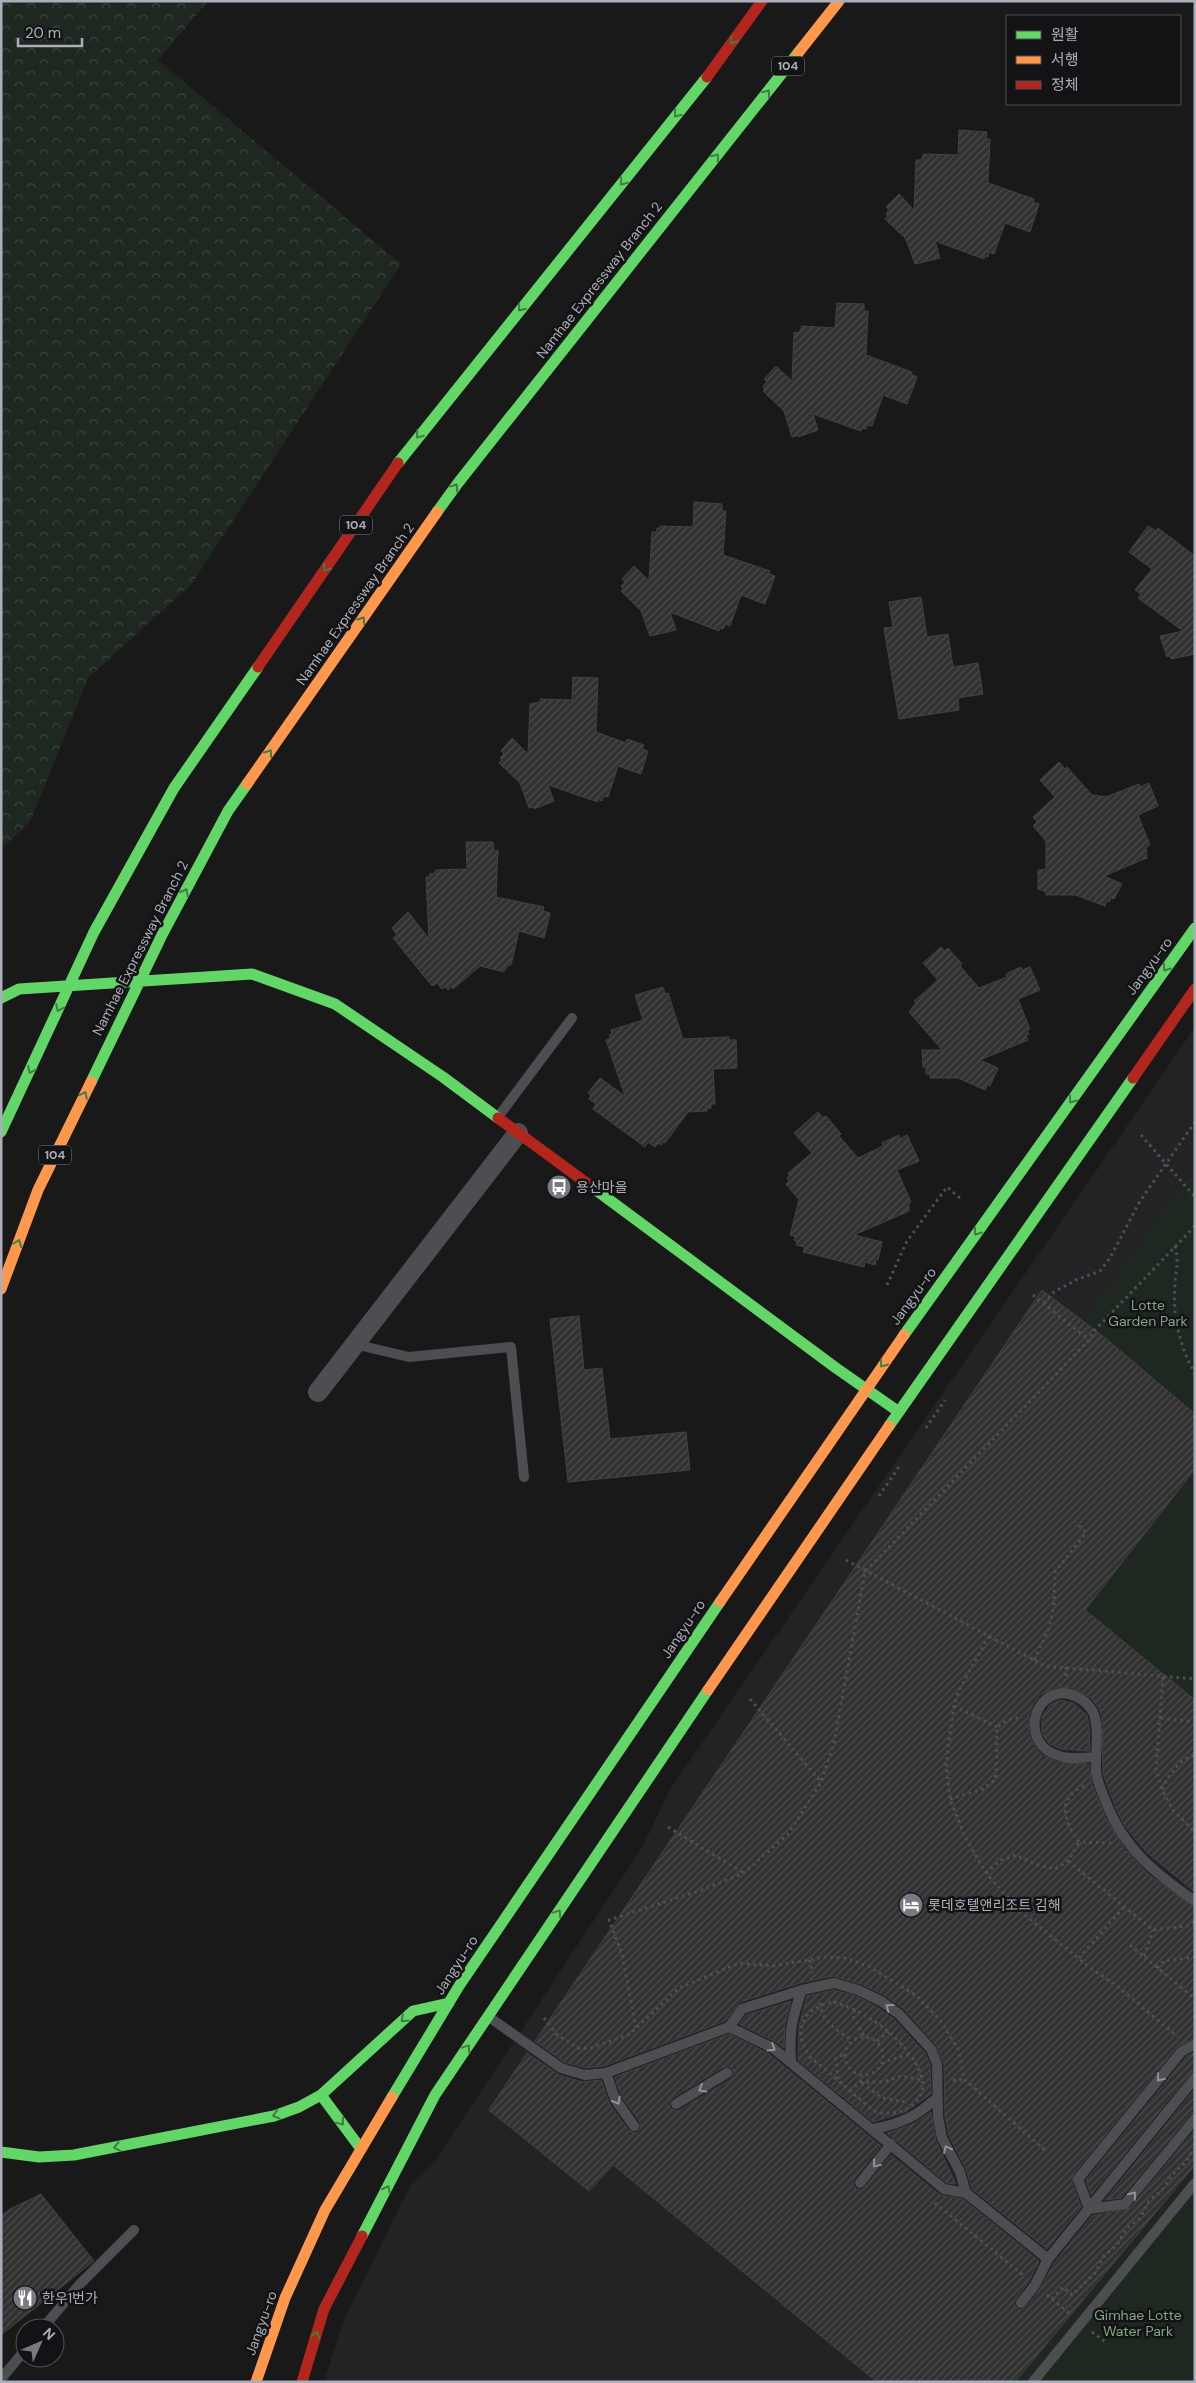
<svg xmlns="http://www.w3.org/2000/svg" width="1196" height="2383" viewBox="0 0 1196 2383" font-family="'DM Sans','Noto Sans KR',sans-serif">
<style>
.built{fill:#232325}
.green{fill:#1f2721}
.forest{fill:url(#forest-crowns)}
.building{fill:url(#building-hatch);stroke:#424245;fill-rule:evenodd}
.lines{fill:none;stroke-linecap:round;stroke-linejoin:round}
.path{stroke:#4f5054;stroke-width:3;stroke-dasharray:2.5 4;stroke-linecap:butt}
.lane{stroke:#4d4e52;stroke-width:10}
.street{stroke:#4d4e52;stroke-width:20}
.fast{stroke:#63d668;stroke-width:11}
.slow{stroke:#ff974d;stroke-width:11}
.jam{stroke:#b3261e;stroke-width:11}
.oneway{stroke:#3f7e43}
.oneway2{stroke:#8f929b}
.labels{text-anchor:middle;stroke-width:5;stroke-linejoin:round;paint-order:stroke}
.shield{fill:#131315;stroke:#7d8088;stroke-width:1}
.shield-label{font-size:12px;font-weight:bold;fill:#abafba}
.street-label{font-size:14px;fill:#abafba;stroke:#131315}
.poi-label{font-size:14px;fill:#abafba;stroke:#131315;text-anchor:start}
.park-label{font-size:14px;fill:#83a486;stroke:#131315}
</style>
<defs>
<pattern id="forest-crowns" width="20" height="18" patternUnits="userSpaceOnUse" patternTransform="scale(1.25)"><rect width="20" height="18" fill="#1f2721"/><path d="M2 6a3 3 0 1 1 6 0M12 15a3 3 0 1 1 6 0" fill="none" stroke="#3d443f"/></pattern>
<pattern id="building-hatch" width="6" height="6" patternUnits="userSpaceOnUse" patternTransform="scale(1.25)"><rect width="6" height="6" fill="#313132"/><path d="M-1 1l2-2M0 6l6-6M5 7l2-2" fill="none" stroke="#4c4c4e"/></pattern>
</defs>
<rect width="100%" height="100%" fill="#191919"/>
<path class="built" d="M1195,1027V2382H324L342,2324L411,2184L435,2161L643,1846L669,1791Z"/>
<path class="green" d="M1195,1168V1414L1084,1321Z
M1195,1469V1700L1085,1610Z
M1195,2165V2382H1015Z"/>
<path class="forest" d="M1,1H208L158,60L401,264L191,585L88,678L30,822L1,849Z"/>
<path class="building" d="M959,130L987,132L986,139H990L988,183L1034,199L1033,202L1039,204L1030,232L1005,223L994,254L989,252L988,257L985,256L984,259L935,241L940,258L915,264L906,239L885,219L888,216L886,214L889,209L886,207L899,194L914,210L916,160H921L924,154L958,155Z
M837,303L864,304V311H868L866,355L912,372L911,374L917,377L907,404L883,395L872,426L867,425L866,429L862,428L861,431L813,414L818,430L798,437V435L792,437L784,411L763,391L765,389L763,386L767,382L764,379L776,366L792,381L794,332L799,333L802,326L835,328Z
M694,502L722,504V511H726L723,555L770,571L769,574L775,576L765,604L741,595L730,626L725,624L723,629L720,628L719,631L670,612L676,630L650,636L641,611L621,591L624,588L621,586L625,582L622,579L634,566L649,581L652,532H657V528H660V526L693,527Z
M1148,526L1156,531L1158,528L1195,556V654L1171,659L1170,656L1167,657L1160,636L1183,631L1138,598L1141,594L1135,590L1152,569L1129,552Z
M921,597L927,637L948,634L953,667L978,663L983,694L958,698L959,710L899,719L884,628L893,627L889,602Z
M573,677L598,678L596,732L626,743L627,739L644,745L642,749L648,751L641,774L618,766L608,797L603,796L602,801L598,799V802L548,785L554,801L534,809V807L529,808L520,783L499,763L502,760L500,758L504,754L501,751L512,738L528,754L530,704L540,702V699L572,700Z
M1059,762L1065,769L1067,767L1092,795L1106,797L1139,784L1140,787L1149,783L1158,806L1138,815L1150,845L1146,847L1147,858L1104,876L1122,884L1114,899L1111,898L1109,902L1107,901L1105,906L1076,895H1046V892L1038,889V870L1046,869V841L1033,826L1037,822L1033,817L1055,797L1040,780Z
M466,842H493L494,851L498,850L496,897L544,907L543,911L550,913L544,938L519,931L511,965H508L504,972L480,966L453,989L451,986L448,990L445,987L442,989L437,983L432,986L393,938L397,935L392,928L408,912L429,939L426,877H430V874L435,873L436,870L467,869Z
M941,947L945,951L948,948L962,964L960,966L979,988L1007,977L1006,974L1021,967L1022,970L1030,967L1040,990L1018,999L1030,1029L1027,1030L1029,1034L1026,1036L1028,1040L980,1060L998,1068L990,1086L987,1085L985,1090L958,1078H930V1074H926V1067H923L922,1050H942L909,1012L916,1003L914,1001L938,980L923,963Z
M663,987L665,994L668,993L683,1039L729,1037V1040H736L737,1068L713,1069L715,1104H711V1108H707V1111L688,1112L665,1143L663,1142L661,1145L658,1143L655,1147L648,1142L645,1147L593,1109L596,1104L589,1099L591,1095L588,1093L600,1078L625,1096L606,1040L610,1039L609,1035L612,1034L611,1030L643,1020L635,995Z
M818,1112L823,1118L826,1116L841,1134L839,1136L858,1158L883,1146L882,1143L899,1135L900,1139L907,1135L919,1161L897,1170L911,1202L909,1203V1211L854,1235L882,1242L878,1260H876L875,1265L865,1262L864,1267L803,1252L805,1247L796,1245L797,1241L794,1240L795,1236L790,1235L799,1200L786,1184L789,1181L787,1178L790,1176L788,1173L812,1153L794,1133Z
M1042,1290L1104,1337L1195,1414V1469L1085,1610L1195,1700V1892L1146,1852L1125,1826L1117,1811L1103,1774L1102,1717L1099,1708L1091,1698L1073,1688L1058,1687L1040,1695L1033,1704L1029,1715V1734L1034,1746L1042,1755L1057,1762L1089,1764L1092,1784L1105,1817L1124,1848L1148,1874L1195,1908V2037L1176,2048L1073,2175L1072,2181L1081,2207L1047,2249L972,2189L966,2169L949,2136L945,2116L944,2064L936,2045L903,2008L884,1995L861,1984L833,1976L800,1983L740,2002L725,2021L604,2066L586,2068L564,2062L535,2041Z
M579,1316L584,1370L602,1368L610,1439L686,1432L690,1470L568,1482L550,1319Z
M1060,1700L1073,1703L1087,1715L1089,1726L1090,1751L1061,1749L1050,1744L1045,1738L1042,1732V1717L1050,1705Z
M834,1990L856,1996L877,2007L894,2019L925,2053L930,2065L931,2094L905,2112L873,2122L798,2060L799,2026L807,1996Z
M791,2001L785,2024L784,2048L776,2042L739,2024L746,2015Z
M729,2034L769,2054L881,2146L854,2179L853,2185L856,2189L862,2190L865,2187L891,2155L940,2195L963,2199L1039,2261L1029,2281L1014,2302L1015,2306L1020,2310L1026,2307L1040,2289L1054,2263L1092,2216L1130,2208L1195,2130V2165L1015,2382H877L613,2165L589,2191L489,2110L527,2053L559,2075L583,2082L601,2080L609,2103L628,2130L635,2133L640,2128V2122L621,2096L615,2077ZM724,2067H730L733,2070V2076L731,2079L680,2110L676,2111L670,2108L669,2104L672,2098Z
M1195,2052V2071L1190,2074L1091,2195L1086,2180L1186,2057Z
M1195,2089V2112L1190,2115L1121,2198L1105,2200Z
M931,2112L936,2141L956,2184L947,2183L887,2133L911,2125Z
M41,2194L94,2261L1,2335V2216L10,2209Z"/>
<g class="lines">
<path class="path" d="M1141,1135L1195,1197
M1175,1246C1179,1262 1176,1268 1175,1284C1172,1316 1180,1347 1195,1374
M887,1285L907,1241L947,1187L961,1199
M1033,1295L1089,1340
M1044,1303L1054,1292L1076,1280L1100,1271L1110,1258L1140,1201L1195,1122
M926,1428L945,1400
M879,1496L901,1464
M846,1560L1045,1666L1195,1679
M989,1636L959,1690L954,1706L946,1764L950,1799L965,1837L986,1873L1021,1912L1089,1967L1117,1986L1178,2037
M1034,1660L1049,1628L1054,1606L1055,1572L1086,1533L1076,1522
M1066,1667V1680
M1163,1677L1156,1769L1162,1790L1173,1810L1195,1832
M750,1699L821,1782
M954,1706L997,1727
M1161,1718L1195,1722
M1084,1786C1055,1799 1065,1822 1079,1842L1111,1843
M1162,1789C1169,1775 1178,1759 1195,1755
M950,1799L983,1789L995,1780C998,1763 996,1745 997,1727L1007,1720L1021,1717
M668,1827L744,1873
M1068,1861L1153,1930L1187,1926L1195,1921
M986,1873L1001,1860L1016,1855L1038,1865L1055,1869L1068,1861L1079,1842
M1130,1945L1195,1999
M1144,1956L1153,1930
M1079,1958L1124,1907
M809,1960L813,1973
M1157,1968L1164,1961L1195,1957
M834,2002C852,2007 869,2017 884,2028C905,2044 944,2087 908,2108C899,2113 885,2115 875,2111C869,2108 862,2101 857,2097C842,2084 826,2070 810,2057C791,2031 803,2007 834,2002Z
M820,2003C822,2022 837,2031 852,2040
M855,2010L853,2016L864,2036
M544,2018L556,2034L578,2048H591L630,2034L679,1988L739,1963L773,1966L825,1957L845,1958L868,1966L917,1996L940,2020L958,2049L965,2080L1047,2152
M636,2028L622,1954L609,1920L699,1891L744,1873L789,1833L821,1782L834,1743L865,1572L1089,1340L1095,1330L1195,1226
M845 2056a19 19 0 1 1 38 0a19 19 0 1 1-38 0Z
M877,2041L889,2032
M882,2064L891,2059L909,2055
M838,2079L836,2057L845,2055
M953,2080H965
M860,2082H883L901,2076L922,2080
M862,2083L882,2098L906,2102
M850,2091L860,2082L862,2075
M935,2203L1023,2275
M1047,2295L1069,2313
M1052,2299L1063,2287L1072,2295L1095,2273L1104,2256L1117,2245L1126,2229L1140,2218L1149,2201L1162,2190L1173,2174L1186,2162L1195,2147
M1092,2332L1108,2344"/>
<path class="lane" d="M498,1117L572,1018
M354,1344L409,1357L511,1347L524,1477
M1095,1757C1081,1758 1067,1760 1054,1754C1028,1744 1028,1705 1054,1695C1068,1689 1086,1699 1093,1712C1100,1727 1095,1755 1096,1772C1097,1781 1101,1789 1104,1797C1121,1846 1154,1873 1195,1901
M489,2017L561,2068L585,2075L606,2073L729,2027L742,2009L802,1990L834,1983L858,1990L881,2001L899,2014L931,2049L937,2064L938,2117L942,2138L960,2172L966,2193
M729,2027L773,2048L944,2189L966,2193L1048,2259L1195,2078
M1195,2044L1181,2052L1078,2179L1089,2209L1125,2204L1195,2119
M791,2062C789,2032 792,2017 802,1990
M606,2073L615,2099L634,2126
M676,2104L727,2073
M873,2129C901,2124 917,2116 938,2097
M860,2183L891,2144
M1021,2303L1035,2285L1048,2259
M43,2328L78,2286L134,2230
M1,2379L25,2350
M1033,2382L1195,2183"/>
<path class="street" d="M318,1392L518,1133"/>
<path class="fast" d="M398,463L707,77
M437,512L458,483L798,53
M1,998L19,989L252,974L335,1004L443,1077L498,1118
M91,1082L162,935L228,811L247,784
M1,1132L94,932L174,788L258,667
M596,1190L836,1368L899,1412
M904,1335L1195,928
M889,1426L1133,1078
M321,2095L361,2149
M392,2097L459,1986L720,1602
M1,2152L39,2157L74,2155L274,2116L299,2107L321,2095L413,2011L449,2003
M362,2236L435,2095L708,1690"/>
<path class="slow" d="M798,53L839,1
M247,784L437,512
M1,1289L38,1190L91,1082
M720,1602L904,1335
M708,1690L889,1426
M256,2382L285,2298L325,2210L392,2097"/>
<path class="jam" d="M707,77L762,1
M258,667L398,463
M1133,1078L1195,989
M498,1118L596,1190
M302,2382L324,2309L362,2236"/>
</g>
<defs><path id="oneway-chevron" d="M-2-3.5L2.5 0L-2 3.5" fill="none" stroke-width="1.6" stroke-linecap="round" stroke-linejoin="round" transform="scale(1.25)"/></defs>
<g class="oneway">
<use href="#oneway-chevron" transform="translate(733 41) rotate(126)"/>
<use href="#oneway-chevron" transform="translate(767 93) rotate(-52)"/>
<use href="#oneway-chevron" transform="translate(677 114) rotate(129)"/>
<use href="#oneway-chevron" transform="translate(716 157) rotate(-52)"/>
<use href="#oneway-chevron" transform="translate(623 182) rotate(129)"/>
<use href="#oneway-chevron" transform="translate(521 308) rotate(129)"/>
<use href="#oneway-chevron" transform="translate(419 435) rotate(129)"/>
<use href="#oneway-chevron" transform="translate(455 487) rotate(-54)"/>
<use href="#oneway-chevron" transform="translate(326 568) rotate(125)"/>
<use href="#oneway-chevron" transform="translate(362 620) rotate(-55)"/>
<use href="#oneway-chevron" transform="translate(269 753) rotate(-55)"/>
<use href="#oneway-chevron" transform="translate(185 892) rotate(-62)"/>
<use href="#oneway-chevron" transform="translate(1166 968) rotate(126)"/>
<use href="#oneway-chevron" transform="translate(59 1008) rotate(115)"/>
<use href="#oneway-chevron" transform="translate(31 1070) rotate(115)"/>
<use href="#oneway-chevron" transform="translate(84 1095) rotate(-64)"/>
<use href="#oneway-chevron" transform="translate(1072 1100) rotate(126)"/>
<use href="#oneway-chevron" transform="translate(977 1232) rotate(126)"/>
<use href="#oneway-chevron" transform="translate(18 1243) rotate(-69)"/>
<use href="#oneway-chevron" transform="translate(883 1364) rotate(126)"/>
<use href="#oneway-chevron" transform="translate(558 1913) rotate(-56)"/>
<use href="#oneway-chevron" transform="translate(404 2019) rotate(137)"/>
<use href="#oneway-chevron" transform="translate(467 2048) rotate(-56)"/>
<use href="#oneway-chevron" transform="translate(276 2115) rotate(164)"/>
<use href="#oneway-chevron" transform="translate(341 2122) rotate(53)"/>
<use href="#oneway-chevron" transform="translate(117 2147) rotate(169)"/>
<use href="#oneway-chevron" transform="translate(387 2189) rotate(-63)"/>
<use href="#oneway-chevron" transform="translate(316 2335) rotate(-73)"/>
</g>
<g class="oneway2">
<use href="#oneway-chevron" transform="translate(889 2007) rotate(-144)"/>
<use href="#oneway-chevron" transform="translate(772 2048) rotate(32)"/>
<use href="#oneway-chevron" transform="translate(1160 2078) rotate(129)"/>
<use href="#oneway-chevron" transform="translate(702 2089) rotate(149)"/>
<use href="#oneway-chevron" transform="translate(617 2101) rotate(61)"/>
<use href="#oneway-chevron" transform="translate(947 2149) rotate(-115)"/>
<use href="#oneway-chevron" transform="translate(876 2164) rotate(130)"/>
<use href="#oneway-chevron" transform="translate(1133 2195) rotate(-51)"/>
</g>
<defs>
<symbol id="bus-disc" viewBox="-11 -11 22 22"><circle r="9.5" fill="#787a82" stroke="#131315"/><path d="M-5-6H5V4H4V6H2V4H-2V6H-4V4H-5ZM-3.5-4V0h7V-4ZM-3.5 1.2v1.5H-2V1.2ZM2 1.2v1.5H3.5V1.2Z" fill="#fff"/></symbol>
<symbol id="hotel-disc" viewBox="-11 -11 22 22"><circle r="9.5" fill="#787a82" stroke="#131315"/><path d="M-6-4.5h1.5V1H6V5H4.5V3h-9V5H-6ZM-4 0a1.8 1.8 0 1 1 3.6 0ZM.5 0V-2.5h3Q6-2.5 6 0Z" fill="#fff"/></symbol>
<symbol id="restaurant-disc" viewBox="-11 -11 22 22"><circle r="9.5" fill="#787a82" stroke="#131315"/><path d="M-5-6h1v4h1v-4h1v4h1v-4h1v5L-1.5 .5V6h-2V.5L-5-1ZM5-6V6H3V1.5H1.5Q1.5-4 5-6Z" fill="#fff"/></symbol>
</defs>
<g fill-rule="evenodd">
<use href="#bus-disc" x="545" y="1173" width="28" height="28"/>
<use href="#hotel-disc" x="897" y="1891" width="28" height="28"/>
<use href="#restaurant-disc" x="11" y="2284" width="28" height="28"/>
</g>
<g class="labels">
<g class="shield">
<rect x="772" y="56.5" width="32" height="19" rx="4"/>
<rect x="340" y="515.5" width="32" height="19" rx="4"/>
<rect x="39" y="1145.5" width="32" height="19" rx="4"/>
</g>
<g class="shield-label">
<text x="788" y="70">104</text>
<text x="356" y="529">104</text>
<text x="55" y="1159">104</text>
</g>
<g class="street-label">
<text transform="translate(599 280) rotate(-52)" y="5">Namhae Expressway Branch 2</text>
<text transform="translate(355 604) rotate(-55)" y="5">Namhae Expressway Branch 2</text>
<text transform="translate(140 948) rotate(-63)" y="5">Namhae Expressway Branch 2</text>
<text transform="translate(1149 966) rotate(-54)" y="5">Jangyu-ro</text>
<text transform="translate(913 1296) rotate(-54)" y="5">Jangyu-ro</text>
<text transform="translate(683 1629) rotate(-56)" y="5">Jangyu-ro</text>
<text transform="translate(456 1965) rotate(-57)" y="5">Jangyu-ro</text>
<text transform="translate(261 2323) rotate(-70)" y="5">Jangyu-ro</text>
</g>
<g class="poi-label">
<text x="576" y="1192">용산마을</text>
<text x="928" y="1910">롯데호텔앤리조트 김해</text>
<text x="42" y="2303">한우1번가</text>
</g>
<g class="park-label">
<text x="1148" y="1310">Lotte<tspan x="1148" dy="16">Garden Park</tspan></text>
<text x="1138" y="2320">Gimhae Lotte<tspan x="1138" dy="16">Water Park</tspan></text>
</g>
</g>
<rect width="1196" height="2383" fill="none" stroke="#abafba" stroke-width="5"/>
<rect x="1006" y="15" width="175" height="90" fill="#131315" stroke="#505157"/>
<rect x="1016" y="31" width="25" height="8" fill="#63d668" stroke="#505157"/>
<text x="1051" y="40" font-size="15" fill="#abafba">원활</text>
<rect x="1016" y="56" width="25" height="8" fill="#ff974d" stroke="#505157"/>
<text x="1051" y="65" font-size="15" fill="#abafba">서행</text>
<rect x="1016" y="81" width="25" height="8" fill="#b3261e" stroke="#505157"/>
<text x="1051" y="90" font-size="15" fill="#abafba">정체</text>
<g transform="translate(40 2343) rotate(45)"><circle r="24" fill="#131315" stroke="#505157"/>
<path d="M0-4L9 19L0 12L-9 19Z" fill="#787a82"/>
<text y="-8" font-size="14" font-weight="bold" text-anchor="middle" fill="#abafba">N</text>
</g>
<path d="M18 38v8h64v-8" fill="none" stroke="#abafba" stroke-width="2.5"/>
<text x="25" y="38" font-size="15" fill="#abafba" stroke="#131315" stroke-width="4" paint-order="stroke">20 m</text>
</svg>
